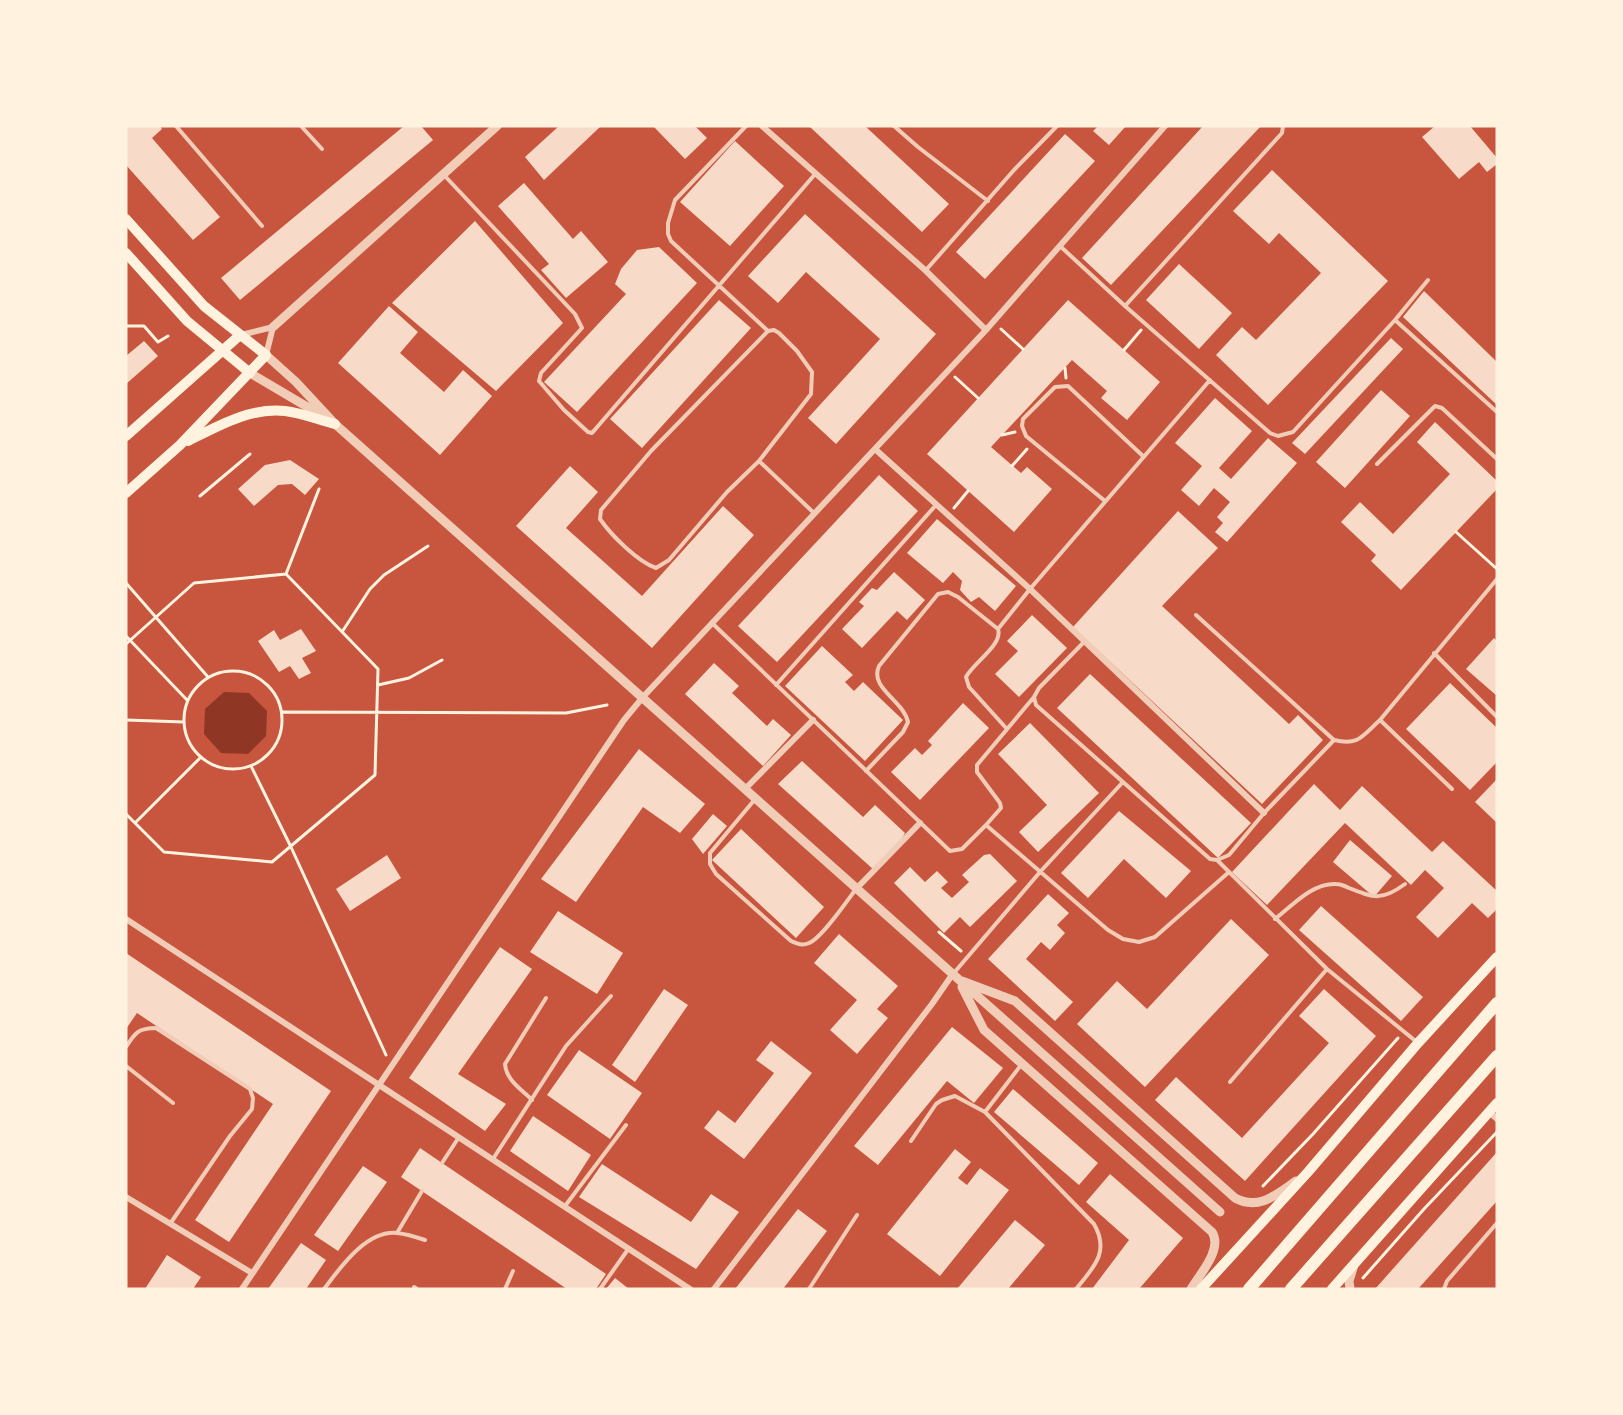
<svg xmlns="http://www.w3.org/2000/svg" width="1623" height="1415" viewBox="0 0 1623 1415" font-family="'Crimson Pro',serif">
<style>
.water{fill:#8f3625}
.building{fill:#f7dbc8}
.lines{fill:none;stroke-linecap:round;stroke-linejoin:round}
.path{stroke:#fff3e0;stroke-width:3}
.service{stroke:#f1ccb7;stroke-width:4}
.minor{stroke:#f1ccb7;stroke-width:6}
.tertiary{stroke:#f1ccb7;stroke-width:9}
.secondary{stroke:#fff3e0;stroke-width:10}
.trunk{stroke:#fff3e0;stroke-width:12}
</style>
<rect width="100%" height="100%" fill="#c8553d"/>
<path class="water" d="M224,692L249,693L267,711L266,736L248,754L221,753L204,734L205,709Z"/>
<path class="building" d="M126,126H160L162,129L152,138L220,217L193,240L126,165Z
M404,126H421L433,140L240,300L221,278Z
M559,126H601L544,180L525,157Z
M653,126H695L707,138L685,159Z
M809,126H865L949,204L922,232Z
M1098,126H1126L1109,145L1093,131Z
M1203,126H1261L1111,285L1082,258Z
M1435,126H1470L1497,158V164L1487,172L1479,162L1459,179L1422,137Z
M1065,134L1095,161L985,279L956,252Z
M735,141L784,186L730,246L680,202Z
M1272,170L1388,281L1268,405L1216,355L1242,327L1256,340L1321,273L1279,233L1269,244L1233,211Z
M524,183L573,239L581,231L608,262L566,298L541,270L549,264L498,206Z
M805,214L936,334L836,444L808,418L880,339L806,272L778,303L748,276Z
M475,221L563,323L496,391L392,303Z
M659,247L697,283L577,412L544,382L626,294L615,284L621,269L637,250Z
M1179,264L1232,313L1199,349L1146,300Z
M1424,291L1497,362V405L1403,317Z
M719,300L751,328L642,448L610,419Z
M1068,300L1160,382L1127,420L1101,398L1107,391L1072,360L991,447L1021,473L1027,467L1052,489L1014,532L927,454Z
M389,306L418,332L400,353L444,392L463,370L492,396L440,455L338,363Z
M1391,338L1403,349L1305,454L1292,443Z
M144,341L158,356L126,384V356Z
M1381,390L1410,416L1345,488L1316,462Z
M1215,398L1252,431L1219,468L1231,479L1268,438L1297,463L1227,542L1215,532L1223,523L1217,517L1230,502L1214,488L1199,506L1181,490L1202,466L1175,443Z
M1435,422L1497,481V489L1401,590L1371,561L1376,555L1341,522L1360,502L1393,534L1450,474L1417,442Z
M290,460L319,479L305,495L292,484L278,485L254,506L238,489L265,465Z
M570,466L598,492L566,528L642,596L723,506L754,535L652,648L516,526Z
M879,475L918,511L777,662L738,626Z
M1178,511L1218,548L1162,606L1289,724L1298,715L1323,740L1262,804L1073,627Z
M937,519L1016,586L995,611L979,597L971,602L960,590L962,581L953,572L943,583L907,553Z
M894,572L925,600L907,620L897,611L862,648L842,629L864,606L859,602L872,588L877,590Z
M1032,615L1067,648L1019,697L995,674L1018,651L1007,641Z
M301,629L316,651L302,658L311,673L299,679L290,666L279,672L258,641L274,630L280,640Z
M1494,638L1497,641V696L1466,669Z
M822,646L853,675L845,682L854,691L863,682L903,720L865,761L785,686Z
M714,663L739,686L732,693L767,726L773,719L791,735L763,766L685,694Z
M1090,674L1251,823L1218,858L1057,708Z
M1450,683L1497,728V762L1470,790L1406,729Z
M963,703L989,728L920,800L891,772L915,748L922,755L932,745L928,741Z
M1030,723L1099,793L1038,852L1019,832L1047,805L998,754Z
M639,749L705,804L680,833L643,807L576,902L541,879Z
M802,761L863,817L875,805L905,833L898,846L874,870L778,784Z
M1497,779V823L1475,802Z
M1314,784L1340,810L1362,786L1432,852L1443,841L1497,891V909L1488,918L1472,903L1438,938L1416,917L1444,888L1425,870L1411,885L1345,823L1267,905L1232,872Z
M1119,811L1191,871L1166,898L1124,859L1088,898L1061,873Z
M713,814L727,826L703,854L692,839Z
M741,829L824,907L796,938L712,860Z
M1350,840L1392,876L1374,897L1333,862Z
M990,854L1017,881L970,927L960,917L944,933L894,883L910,867L925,882L937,871L948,882L941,888L952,898L969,882L962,875L984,855Z
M387,855L401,878L350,911L336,889Z
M1048,894L1069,913L1057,925L1065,933L1050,950L1041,942L1026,959L1073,1002L1055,1021L988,959Z
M1321,906L1423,997L1401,1021L1299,930Z
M558,911L623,953L597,994L530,952Z
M1231,919L1269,955L1145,1087L1077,1024L1117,981L1147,1009Z
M839,934L898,986L877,1009L888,1018L857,1054L830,1030L857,1000L814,963Z
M500,947L532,969L458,1074L506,1104L485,1131L409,1078Z
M126,953L331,1091L229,1242L195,1220L273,1104L137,1013L126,1029Z
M664,989L688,1005L635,1082L612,1065Z
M1324,989L1376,1036L1245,1181L1155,1100L1176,1077L1242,1138L1329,1043L1299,1016Z
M952,1027L1003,1068L974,1103L947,1081L878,1165L854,1146Z
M771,1041L812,1073L744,1159L704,1128L718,1110L735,1123L774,1073L756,1060Z
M579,1050L642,1093L610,1139L547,1095Z
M1013,1089L1098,1163L1079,1185L994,1112Z
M533,1116L591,1155L568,1191L510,1151Z
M420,1148L606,1274L596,1289H567L401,1177Z
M955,1149L971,1162L958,1178L967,1185L980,1168L1009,1190L940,1276L887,1234Z
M1497,1152V1201L1418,1289H1375Z
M602,1164L691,1222L711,1194L739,1212L696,1269L579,1197Z
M363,1166L387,1182L338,1251L314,1235Z
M1110,1174L1183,1238L1139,1289H1092L1129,1240L1086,1202Z
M798,1209L827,1231L783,1289H735Z
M1015,1220L1045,1245L1008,1289H957Z
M301,1243L326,1260L306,1289H268Z
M167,1255L201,1277L193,1289H145Z
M615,1278L629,1289H606Z"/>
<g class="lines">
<path class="path" d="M126,326H144L158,342L168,336
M1001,329L1023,349
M1124,350L1141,330
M1065,368L1066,378
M955,377L978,398
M1002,435L1015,432
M1012,466L1027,449
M200,496L250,454
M954,508L968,491
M1456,532L1497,569
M286,574L319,489
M126,583L208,677
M342,632L370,589L384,575L428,546
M126,636L187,700
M126,644L194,583L286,574L378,669L375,775L272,862L164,852L126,814
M184 720a49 49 0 1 1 98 0a49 49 0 1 1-98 0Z
M378,685L409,678L442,660
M283,712L566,713L607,705
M126,720L184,722
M251,766L291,847L386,1055
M135,823L201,757
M939,932L961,951
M1263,1186L1313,1134L1398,1038
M1363,1278L1424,1209L1497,1132"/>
<path class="service" d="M176,126L262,226
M301,126L322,149
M746,126L675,200L668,223V234L671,241L768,331L774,330L779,333L797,351L812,372L811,394L759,461L727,492L669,560L656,568C638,562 611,535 600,519L601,510L651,451L768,331
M894,126L918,147L988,201
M443,174L575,314L582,328L541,373L539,381L564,410L588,432L592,433L816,173
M1060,246L1125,306L1270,433L1278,436L1293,432L1395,320L1428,280
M926,270L1014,170L1057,126
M1125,306L1282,133L1283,126
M1395,320L1497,412
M759,461L814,513
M1377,464L1435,406L1442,408L1497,459
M1105,501L1026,436L1022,426L1023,419L1055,387L1068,386L1144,457
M1196,615L1334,740C1359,746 1362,736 1380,720L1497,579
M712,623L950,851L962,849L986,825L1108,930L1123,939L1139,942L1155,937L1229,872
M1084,642L1039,688L1034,697L1036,705L1210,859L1217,860L1229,855L1264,813L1334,740
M1434,653L1497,717
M776,685L936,505
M1380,720L1452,789
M1007,729L969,687L966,677C974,662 1003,645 998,629L1030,589L1210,380
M866,771L903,732L908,722C903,700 869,688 879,666L938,594L948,592L958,597L998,629
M756,798L710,853V864L716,874L791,941C798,944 802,946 809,943C821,939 847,901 856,889
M986,825L1001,808L1000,803L977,772V765L1034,697
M1217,860L1327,969L1418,1043
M1275,919C1293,905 1312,883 1336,884C1340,884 1345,886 1349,888C1374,898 1382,901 1405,884
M953,974L1040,872L1122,783
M126,1047C135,1033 138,1028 156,1028L250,1089L253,1098L252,1109L230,1136L170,1224
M1021,1065L985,1112L1094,1224C1110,1252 1094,1267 1076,1289
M126,1066L173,1103
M1230,1082L1327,969
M532,1100C521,1089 506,1080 505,1064L546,998
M911,1141L936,1104L942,1100L955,1096L985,1112
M493,1159L566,1046L611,996
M442,1163L459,1137
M565,1206L626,1125
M397,1233L422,1191
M414,1287L417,1289
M324,1289C340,1268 366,1230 397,1233C406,1234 416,1237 425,1240
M505,1289L513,1271
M600,1289L629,1248
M809,1289L857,1215
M1444,1289L1447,1281L1497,1223"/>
<path class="minor" d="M762,126L925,270L986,330
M241,335L273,327L266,355
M875,449L1030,589L1264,813
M746,788L813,720
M856,889L920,823
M126,919L690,1289
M1489,1112L1497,1119
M126,1197L252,1273
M242,1289L624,720L643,697L986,330L1165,126
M714,1289L932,1004L952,975"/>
<path class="tertiary" d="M273,327L497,126
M266,355L296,382L335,424C631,686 924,951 1220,1212
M250,373L326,418
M962,981L1015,1001L1235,1198C1259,1211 1277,1194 1296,1181
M962,987L984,1030L1212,1232C1223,1249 1200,1274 1191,1289
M1350,1289L1349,1281L1354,1265"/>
<path class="secondary" d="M126,219L204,306L266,355L180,445L126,493
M126,253L187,321L250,373
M126,436L240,335
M188,441C218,426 251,407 285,411C302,413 319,420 335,424
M1201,1289L1308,1172L1418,1043L1497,957
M1332,1289L1497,1103"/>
<path class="trunk" d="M1249,1289L1497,1003
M1291,1289L1497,1056"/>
</g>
<rect width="1623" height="1415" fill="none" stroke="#fff3e0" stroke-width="255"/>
</svg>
